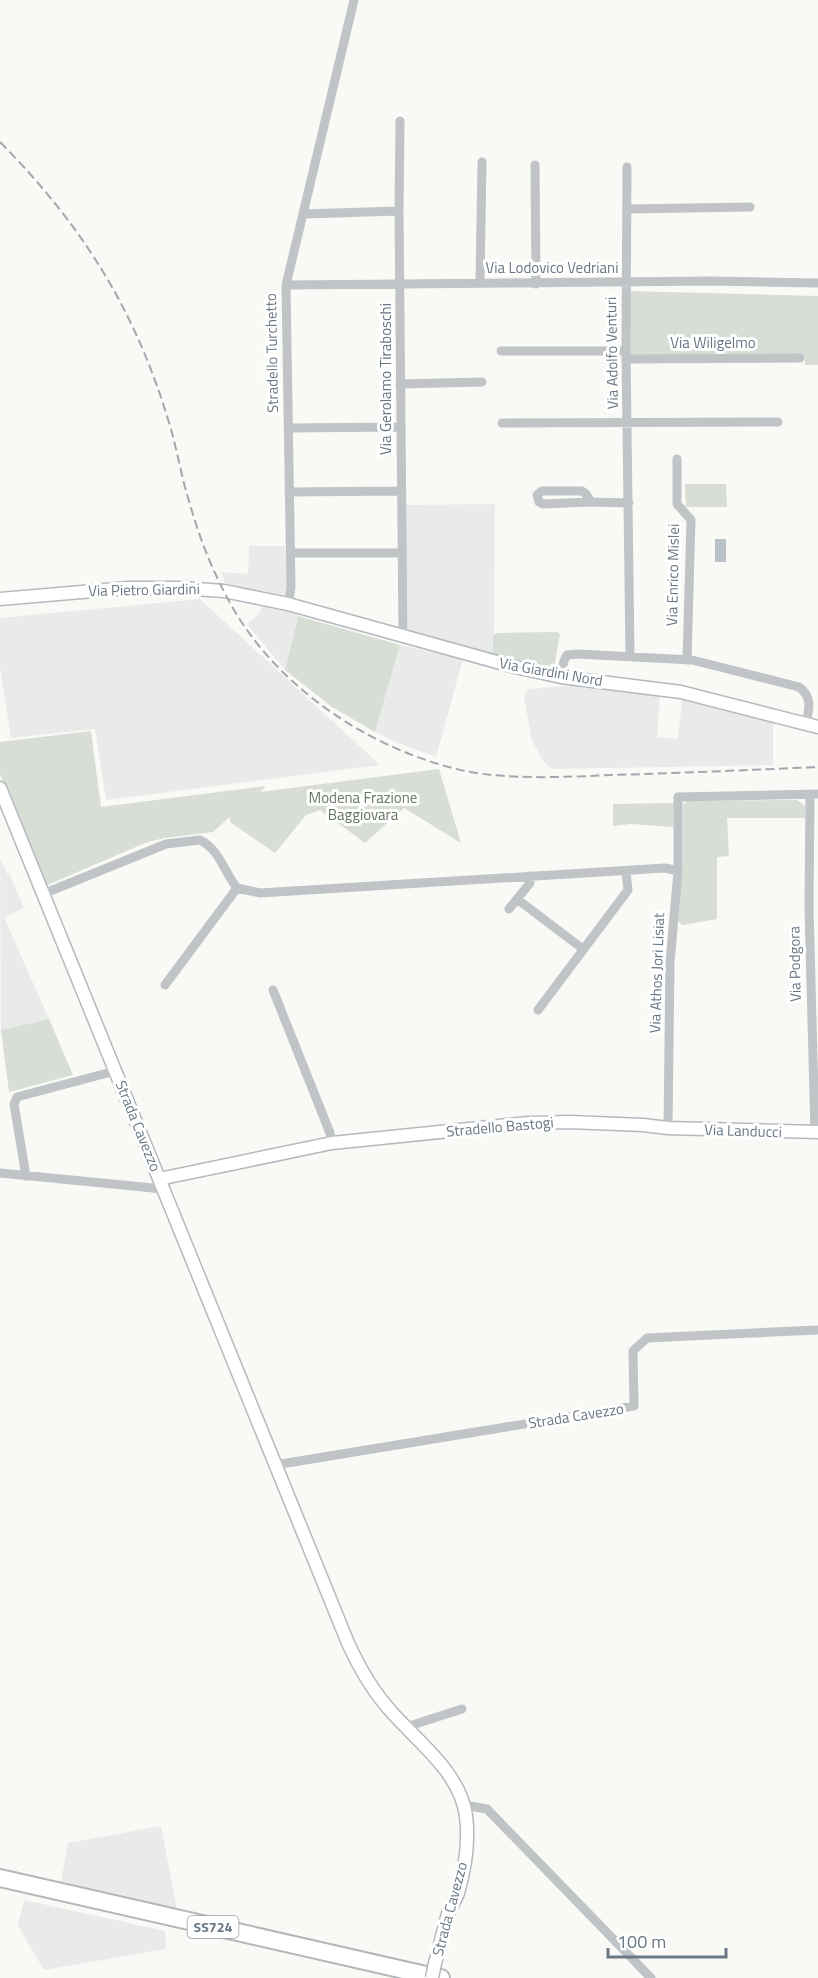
<svg xmlns="http://www.w3.org/2000/svg" width="818" height="1978" viewBox="0 0 818 1978" font-family="'Titillium Web',sans-serif">
<style>
.built{fill:#e9eaea}
.green{fill:#d8ddd6}
.water{fill:#b9c3c7}
.lines{fill:none;stroke-linecap:round;stroke-linejoin:round}
.secondary-casing{stroke:#b5b9be;stroke-width:15}
.highway-casing{stroke:#b3b7ba;stroke-width:20}
.street{stroke:#c0c4c7;stroke-width:9}
.secondary{stroke:#fff;stroke-width:12}
.highway{stroke:#fff;stroke-width:16}
.rail{stroke:#a2a8ad;stroke-width:2;stroke-dasharray:9 4.5;stroke-linecap:butt}
.secondary-bridge-casing{stroke:#b5b9be;stroke-width:15;stroke-linecap:butt}
.secondary-bridge{stroke:#fff;stroke-width:12}
.labels{text-anchor:middle;stroke-width:6;stroke-linejoin:round;paint-order:stroke}
.shield{fill:#fff;stroke:#97a0aa;stroke-width:1.5}
.shield-label{font-size:14px;font-weight:bold;fill:#6a7885}
.street-label{font-size:15px;fill:#6a7885;stroke:#fff}
.park-label{font-size:15px;fill:#677864;stroke:#fff}
</style>
<rect width="100%" height="100%" fill="#f9f9f6"/>
<path class="built" d="M495,504L494,658L408,633L405,505Z
M249,546H285L287,587L283,599L227,587L221,572L248,574Z
M200,599L380,765L106,800L95,729L11,738L0,668V618Z
M261,601L299,610L285,670L247,624L260,613Z
M400,645L463,659L436,757L393,741L375,732Z
M589,684L660,695L657,737L678,739L682,700L711,705L773,722V765L551,769L542,759L532,740L524,697L528,689Z
M0,858L7,874L9,873L24,908L4,917L49,1019L1,1030Z
M161,1826L178,1914L60,1887L68,1843Z
M24,1900L165,1931L166,1949L44,1970L18,1926Z"/>
<path class="green" d="M627,291L818,296V365H805V357L626,359Z
M685,484H726L727,507H686Z
M298,616L400,645L375,732L332,707L285,670Z
M557,632L560,634L554,668L495,655L493,653V636L496,633Z
M91,731L101,807L266,786L260,792L439,769L461,843L404,808L365,843L320,810L306,815L275,853L230,822V817L213,832L164,838L145,843L45,886L0,774V742Z
M797,800L805,806V818H727L729,856L717,857V919L682,925L676,920L683,864V805L687,801Z
M674,803L673,827L631,824L613,826V804Z
M49,1019L73,1075L9,1092L1,1030Z"/>
<path class="water" d="M715,539H726V562H715Z"/>
<g class="lines">
<defs>
<path id="secondary" d="M0,599L128,588H181L224,591L288,604L515,667L561,677L681,692L818,727
M0,788L348,1643C359,1667 371,1689 389,1709C416,1741 460,1771 466,1816C469,1840 465,1869 458,1893C455,1901 451,1907 448,1914C443,1930 440,1947 435,1963
M159,1179L332,1143L528,1123L570,1122L643,1125L668,1128L818,1132"/>
<path id="highway" d="M0,1878L426,1975
M438,1978H441"/>
</defs>
<use href="#secondary" class="secondary-casing"/>
<use href="#highway" class="highway-casing"/>
<path class="street" d="M400,121L399,211L403,636
M535,165L536,284
M627,167L626,351L630,656
M627,209L750,207
M304,214L399,211
M480,283L482,162
M286,285L711,281L818,283
M501,351H626
M627,359L800,358
M400,384L482,382
M502,423L778,422
M288,428L401,427
M677,459V504L691,520L687,660
M289,492L401,491
M591,502L543,504L539,502L537,495L542,491H582L586,494L591,502L629,503
M290,553H402
M288,604L291,588L286,285L354,0
M561,677L564,661L567,655L578,654L692,660L799,687C813,697 809,709 806,724
M810,795L809,908L815,1132
M678,871V797L818,794
M43,894L166,844L200,840C220,850 224,872 237,888L260,893L665,868L678,871L670,962L668,1128
M517,899L583,949
M509,909L530,883L529,876
M165,985L237,888
M273,990L330,1133L332,1143
M538,1010L628,890L626,872
M0,1173L163,1189
M26,1176L14,1104L17,1097L115,1071
M275,1465L634,1406L633,1351L647,1338L818,1330
M406,1727L462,1709
M464,1805L487,1809L651,1978"/>
<use href="#secondary" class="secondary"/>
<use href="#highway" class="highway"/>
<path class="rail" d="M0,142C85,228 139,316 172,433C178,455 182,479 189,501C200,541 216,580 237,615C286,694 375,751 465,771C509,780 567,777 612,775C681,773 749,770 818,767"/>
<defs>
<path id="secondary-bridge" d="M432,1978L435,1963"/>
</defs>
<use href="#secondary-bridge" class="secondary-bridge-casing"/>
<use href="#secondary-bridge" class="secondary-bridge"/>
</g>
<g class="labels">
<rect class="shield" x="187.5" y="1916" width="51" height="22" rx="4.5"/>
<g class="shield-label">
<text x="213" y="1932">SS724</text>
</g>
<g class="street-label">
<text x="552" y="273">Via Lodovico Vedriani</text>
<text x="713" y="348">Via Wiligelmo</text>
<text transform="translate(272 353) rotate(-91)" y="5">Stradello Turchetto</text>
<text transform="translate(612 353) rotate(-91)" y="5">Via Adolfo Venturi</text>
<text transform="translate(386 379) rotate(-90)" y="5">Via Gerolamo Tiraboschi</text>
<text transform="translate(673 575) rotate(-89)" y="5">Via Enrico Mislei</text>
<text transform="translate(144 590) rotate(-1)" y="5">Via Pietro Giardini</text>
<text transform="translate(551 672) rotate(10)" y="5">Via Giardini Nord</text>
<text transform="translate(795 964) rotate(-91)" y="5">Via Podgora</text>
<text transform="translate(657 973) rotate(-88)" y="5">Via Athos Jori Lisiat</text>
<text transform="translate(138 1126) rotate(68)" y="5">Strada Cavezzo</text>
<text transform="translate(500 1127) rotate(-5)" y="5">Stradello Bastogi</text>
<text transform="translate(743 1131) rotate(2)" y="5">Via Landucci</text>
<text transform="translate(576 1416) rotate(-9)" y="5">Strada Cavezzo</text>
<text transform="translate(450 1909) rotate(-75)" y="5">Strada Cavezzo</text>
</g>
<g class="park-label">
<text x="363" y="803">Modena Frazione<tspan x="363" dy="17">Baggiovara</tspan></text>
</g>
</g>
<path d="M608 1948v9h118v-9" fill="none" stroke="#6a7885" stroke-width="3"/>
<text x="617" y="1948" font-size="18" fill="#6a7885" stroke="#ffffff" stroke-width="4.5" paint-order="stroke">100 m</text>
</svg>
